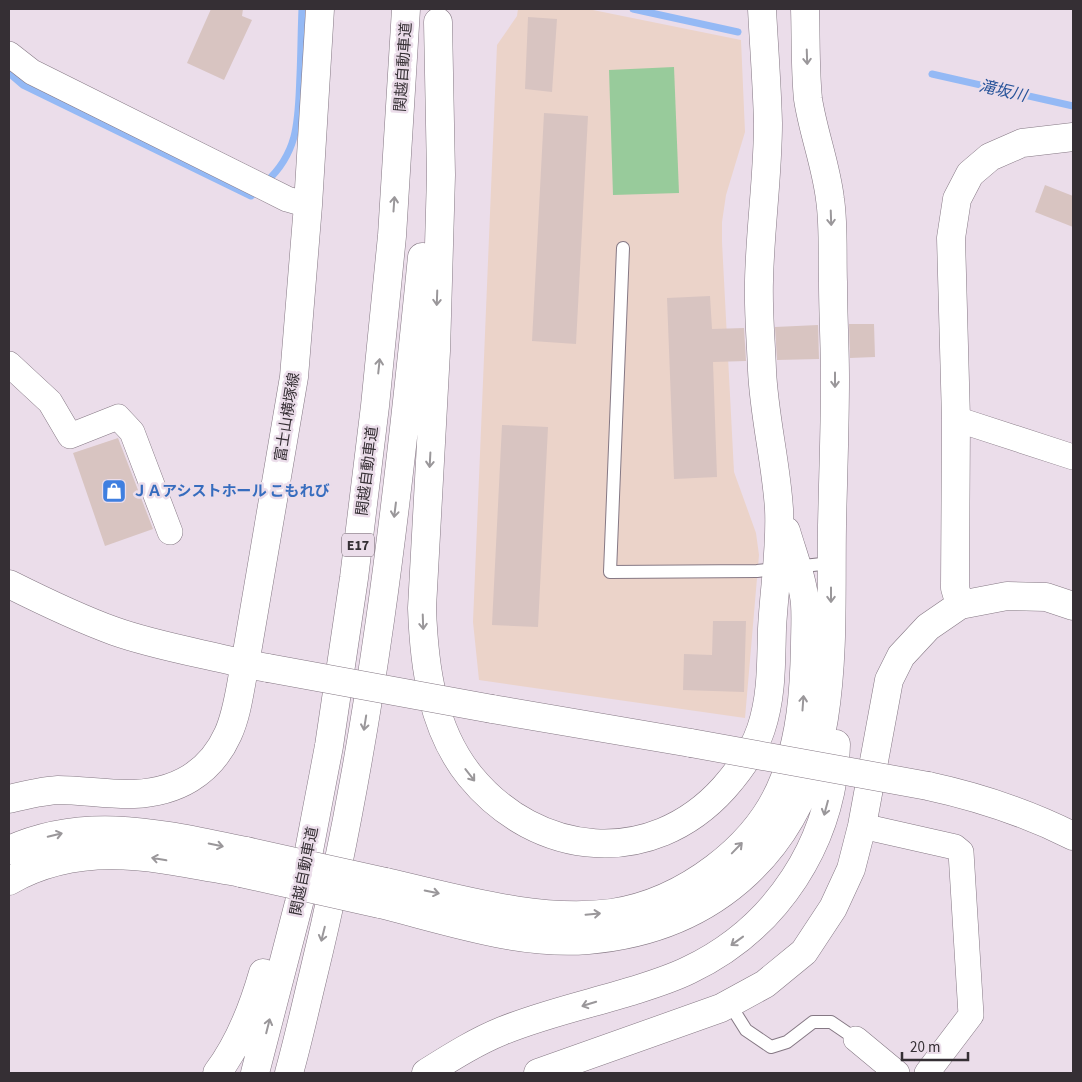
<svg xmlns="http://www.w3.org/2000/svg" width="1082" height="1082" viewBox="0 0 1082 1082" font-family="'Source Sans 3','Noto Sans JP',sans-serif">
<style>
.industrial{fill:#ebd3c9}
.green{fill:#98cb9b}
.lines{fill:none;stroke-linecap:round;stroke-linejoin:round}
.stream{stroke:#94b9f5;stroke-width:7}
.building{fill:#d8c4c1}
.service-casing{stroke:#857884;stroke-width:14}
.minor-casing{stroke:#857884;stroke-width:26}
.tertiary-casing{stroke:#857884;stroke-width:29}
.secondary-casing{stroke:#857884;stroke-width:29}
.motorway-casing{stroke:#857884;stroke-width:29}
.service{stroke:#fff;stroke-width:12}
.minor{stroke:#fff;stroke-width:25}
.tertiary{stroke:#fff;stroke-width:28}
.secondary{stroke:#fff;stroke-width:28}
.motorway{stroke:#fff;stroke-width:28}
.tertiary-bridge-casing{stroke:#857884;stroke-width:29;stroke-linecap:butt}
.motorway-bridge-casing{stroke:#857884;stroke-width:29;stroke-linecap:butt}
.tertiary-bridge{stroke:#fff;stroke-width:28}
.motorway-bridge{stroke:#fff;stroke-width:28}
.oneway{stroke:#9a979a}
.labels{text-anchor:middle;stroke-width:5;stroke-linejoin:round;paint-order:stroke}
.shield{fill:#ebddea;stroke:#6c636b;stroke-width:1}
.shield-label{font-size:14px;font-weight:bold;fill:#352f34}
.street-label{font-size:15px;fill:#352f34;stroke:#ebddea}
.shop-label{font-size:15px;font-weight:bold;fill:#366cbe;stroke:#ebddea;text-anchor:start}
.water-label{font-size:16px;font-style:italic;fill:#28549a;stroke:#ebddea}
</style>
<rect width="100%" height="100%" fill="#ebddea"/>
<path class="industrial" d="M518,9H588L741,40L745,132L726,195L722,222V242L734,472L756,533L759,555L745,718L479,680L473,622L497,45L517,16Z"/>
<path class="green" d="M674,67L679,193L613,195L609,70Z"/>
<g class="lines">
<path class="stream" d="M633,9L738,32
M9,73L23,85L251,196L258,190
M932,74L1073,106
M266,182C300,151 298,117 300,75C301,53 301,31 302,9"/>
</g>
<path class="building" d="M211,9H243L242,16L252,20L224,80L187,63Z
M528,17L557,19L552,92L525,89Z
M544,113L588,116L576,344L532,341Z
M1045,185L1073,196V227L1035,212Z
M710,296L712,329L744,328L746,361L713,362L717,477L674,479L667,298Z
M849,324H874L875,357L850,358Z
M818,325L819,359L777,360L775,327Z
M502,425L548,427L538,627L492,625Z
M118,438L153,529L105,546L73,453Z
M713,621H746L744,692L683,690L684,654L712,655Z"/>
<g class="lines">
<defs>
<path id="service" d="M623,248L610,572L757,571L831,563
M729,1003L746,1030L771,1047L787,1042L813,1022H831L856,1039"/>
<path id="minor" d="M9,54L32,72L287,199L308,205
M9,364L50,402L70,436L118,417L132,432L170,532
M956,419L1073,457
M862,826L955,847L961,852L971,1015L927,1073
M856,1039L897,1073"/>
<path id="tertiary" d="M960,605L955,588L956,419L951,238L957,199L970,174L990,157L1022,143L1073,137
M492,709L691,743
M928,786C979,797 1027,813 1073,836
M9,799C25,795 41,791 58,790C83,790 109,795 134,794C176,792 210,774 228,734C238,712 240,687 245,664L268,668
M538,1073L721,1008L765,984L804,952L833,908L851,869L862,826L889,680L901,656L928,627L960,605L1007,596L1046,597L1073,606"/>
<path id="secondary" d="M9,584C43,601 78,618 114,631C156,646 201,653 245,664L294,377L308,205L320,9"/>
<path id="motorway" d="M438,22L441,175L436,351L422,608C424,666 432,729 470,776C537,858 651,869 724,788C739,771 754,750 761,729C772,696 771,663 772,629C774,589 781,549 779,509C776,462 764,416 762,370C761,341 758,311 759,281C760,229 768,175 768,123C767,85 764,47 762,9
M9,850C88,814 165,835 246,851
M9,881C84,838 162,859 241,873
M385,882C457,898 537,923 612,913C683,902 758,848 784,780C801,736 804,692 805,646C805,632 806,618 805,604C803,580 793,555 786,531
M380,904C445,920 520,946 588,940C717,929 805,846 824,718C834,655 831,590 832,526C833,477 835,428 835,379C835,346 833,314 833,282C832,255 834,226 830,199C826,165 813,132 808,99C805,69 806,38 805,9
M217,1073C239,1044 253,1008 263,973
M255,1073L299,903L329,746L354,578L375,406L392,236L406,9
M289,1073C298,1041 305,1009 313,976C371,739 398,500 422,257
M426,1073C450,1058 475,1042 502,1031C543,1014 589,1004 632,991C651,985 671,979 689,970C777,928 833,842 836,744"/>
</defs>
<use href="#service" class="service-casing"/>
<use href="#minor" class="minor-casing"/>
<use href="#tertiary" class="tertiary-casing"/>
<use href="#secondary" class="secondary-casing"/>
<use href="#motorway" class="motorway-casing"/>
<use href="#service" class="service"/>
<use href="#minor" class="minor"/>
<use href="#tertiary" class="tertiary"/>
<use href="#secondary" class="secondary"/>
<use href="#motorway" class="motorway"/>
<defs>
<path id="tertiary-bridge" d="M268,668L492,709
M691,743L928,786"/>
<path id="motorway-bridge" d="M246,851L385,882
M241,873L380,904"/>
</defs>
<use href="#tertiary-bridge" class="tertiary-bridge-casing"/>
<use href="#motorway-bridge" class="motorway-bridge-casing"/>
<use href="#tertiary-bridge" class="tertiary-bridge"/>
<use href="#motorway-bridge" class="motorway-bridge"/>
</g>
<defs><path id="oneway-shaft" d="M-6 0H5M1.5-3L5.5 0L1.5 3" fill="none" stroke-width="1.6" stroke-linecap="round" stroke-linejoin="round" transform="scale(1.25)"/></defs>
<g class="oneway">
<use href="#oneway-shaft" transform="translate(807 57) rotate(88)"/>
<use href="#oneway-shaft" transform="translate(394 204) rotate(-86)"/>
<use href="#oneway-shaft" transform="translate(831 218) rotate(88)"/>
<use href="#oneway-shaft" transform="translate(437 298) rotate(92)"/>
<use href="#oneway-shaft" transform="translate(379 366) rotate(-84)"/>
<use href="#oneway-shaft" transform="translate(835 380) rotate(90)"/>
<use href="#oneway-shaft" transform="translate(430 460) rotate(93)"/>
<use href="#oneway-shaft" transform="translate(395 510) rotate(97)"/>
<use href="#oneway-shaft" transform="translate(831 595) rotate(90)"/>
<use href="#oneway-shaft" transform="translate(423 622) rotate(88)"/>
<use href="#oneway-shaft" transform="translate(803 703) rotate(-86)"/>
<use href="#oneway-shaft" transform="translate(365 723) rotate(99)"/>
<use href="#oneway-shaft" transform="translate(470 775) rotate(52)"/>
<use href="#oneway-shaft" transform="translate(826 808) rotate(105)"/>
<use href="#oneway-shaft" transform="translate(55 835) rotate(-13)"/>
<use href="#oneway-shaft" transform="translate(216 845) rotate(12)"/>
<use href="#oneway-shaft" transform="translate(737 848) rotate(-46)"/>
<use href="#oneway-shaft" transform="translate(159 859) rotate(-170)"/>
<use href="#oneway-shaft" transform="translate(432 892) rotate(12)"/>
<use href="#oneway-shaft" transform="translate(593 914) rotate(-5)"/>
<use href="#oneway-shaft" transform="translate(323 934) rotate(104)"/>
<use href="#oneway-shaft" transform="translate(737 941) rotate(144)"/>
<use href="#oneway-shaft" transform="translate(589 1004) rotate(163)"/>
<use href="#oneway-shaft" transform="translate(268 1026) rotate(-76)"/>
</g>
<defs>
<symbol id="shop-square" viewBox="-11 -11 22 22"><rect x="-9" y="-9" width="18" height="18" rx="4" fill="#3f7fe0" stroke="#ebddea"/><path d="M-5-2.5h2.3a2.7 3.5 0 0 1 5.4 0H5L5.5 6h-11ZM-1.5-2.5h3a1.5 2.3 0 0 0-3 0Z" fill="#fff"/></symbol>
</defs>
<g fill-rule="evenodd">
<use href="#shop-square" x="100" y="477" width="28" height="28"/>
</g>
<g class="labels">
<rect class="shield" x="342" y="533.5" width="32" height="23" rx="4"/>
<g class="shield-label">
<text x="358" y="550">E17</text>
</g>
<g class="street-label">
<text transform="translate(403 67) rotate(-86)" y="5">関越自動車道</text>
<text transform="translate(287 417) rotate(-81)" y="5">富士山横塚線</text>
<text transform="translate(367 471) rotate(-83)" y="5">関越自動車道</text>
<text transform="translate(304 871) rotate(-79)" y="5">関越自動車道</text>
</g>
<g class="shop-label">
<text x="132" y="496">ＪＡアシストホール こもれび</text>
</g>
<g class="water-label">
<text transform="translate(1003 90) rotate(13)" y="6">滝坂川</text>
</g>
</g>
<rect width="1082" height="1082" fill="none" stroke="#352f34" stroke-width="20"/>
<path d="M902 1052v8h66v-8" fill="none" stroke="#352f34" stroke-width="2.5"/>
<text x="910" y="1052" font-size="15" fill="#352f34" stroke="#ebddea" stroke-width="4" paint-order="stroke">20 m</text>
</svg>
